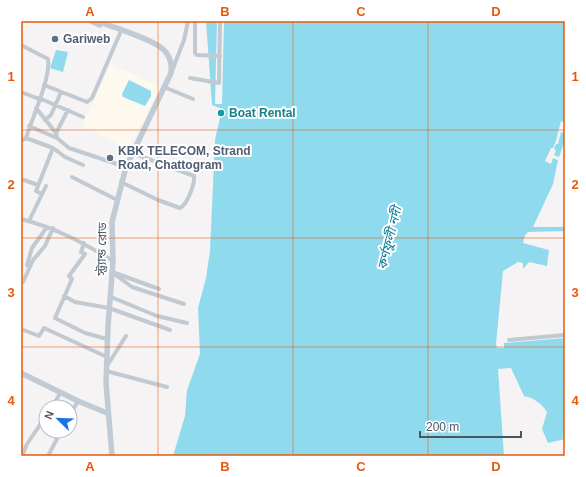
<svg xmlns="http://www.w3.org/2000/svg" width="586" height="477" viewBox="0 0 586 477" font-family="Helvetica,'Noto Sans Bengali',sans-serif">
<style>
.commercial{fill:#fdf9ef}
.water{fill:#90daee}
.pier{fill:#f5f3f3}
.lines{fill:none;stroke-linecap:round;stroke-linejoin:round}
.street{stroke:#c1cad2;stroke-width:4}
.secondary{stroke:#c1cbd6;stroke-width:5.5}
.grid{fill:none;stroke:#e8590c;stroke-width:1;stroke-opacity:0.55}
.service-dot{fill:#5c6f8a;stroke:#fff;stroke-width:1.5}
.culture-dot{fill:#0f9aa8;stroke:#fff;stroke-width:1.5}
.labels{text-anchor:middle;stroke-width:4;stroke-linejoin:round;paint-order:stroke}
.service-label{font-size:12px;font-weight:bold;fill:#4e5e75;stroke:#fff;text-anchor:start}
.culture-label{font-size:12px;font-weight:bold;fill:#0d838f;stroke:#fff;text-anchor:start}
.street-label{font-size:12px;fill:#4a5661;stroke:#fff}
.water-label{font-size:13px;font-style:italic;fill:#0c7c9b;stroke:#fff}
.neatline{fill:none;stroke:#e8590c;stroke-width:1.5}
.grid-label{font-size:13px;text-anchor:middle;font-weight:bold;fill:#e8590c}
</style>
<rect width="100%" height="100%" fill="#f5f3f3"/>
<path class="commercial" d="M111,64L161,87L128,149L82,125Z"/>
<path class="water" d="M206,21H565V140L558,160L553,184L533,227H565V231L528,232L525,235L523,243L549,250L547,266L529,262L523,269V263L518,262L503,271L496,344L497,348H504V343L565,338V439L548,443L542,429L547,412C541,403 534,398 524,396L511,368L498,369L504,456H173L185,416L187,390L200,354L198,308L206,278L210,251L215,140L222,109L212,105Z
M56,50L68,52L63,72L50,68Z
M129,80L151,91V96L145,106L123,97L122,94Z"/>
<path class="pier" d="M217,21H224L222,104H215Z
M561,121L565,123V130L564,133L561,132L558,144H556L554,149L556,150L554,155L560,158V161L553,158L551,164L545,161L551,148H553L556,141Z"/>
<g class="lines">
<path class="street" d="M195,21V53L197,55L220,56
M21,45L48,59C51,78 32,118 26,138L21,141
M172,71L184,40L188,21
M190,78L219,83L220,21
M44,85L87,102L92,98L121,31
M164,87L193,99
M21,92L39,99
M39,98L83,117
M36,108L56,133L57,138L69,148L126,167
M45,120L51,115L61,92
M29,126L57,138
M56,133L68,110
M26,138L53,148L65,157L83,165
M72,177L117,200
M21,179L38,185
M121,182L158,200L180,208C187,205 195,184 194,176L132,153
M42,194L36,191L53,148
M21,219C56,228 82,242 113,261
M29,221L46,186
M84,243L81,252L85,254L69,276L72,279L55,318L85,333L107,339
M30,267L27,265L32,248L47,227
M113,273L132,287L184,304
M115,273L159,289
M23,282L33,260L45,246L53,228
M64,296L75,302L109,308L170,330
M111,297L157,316L187,323
M21,329L39,336L44,328L107,357
M509,340L565,335
M107,366L126,336
M106,371L167,387
M52,407L61,392
M70,415L78,401
M22,456L27,444L46,416
M48,456L61,431"/>
<path class="secondary" d="M91,21L100,25
M98,21C114,28 153,39 164,50C171,57 172,65 171,73L126,167L112,222L113,261L108,326L106,383L112,456
M21,373L78,401L107,413"/>
</g>
<path class="grid" d="M158,21V456M293,21V456M428,21V456M21,130H565M21,238H565M21,347H565"/>
<g class="service-dot">
<circle cx="55" cy="39" r="4"/>
<circle cx="110" cy="158" r="4"/>
</g>
<circle class="culture-dot" cx="221" cy="113" r="4"/>
<g class="labels">
<g class="service-label">
<text x="63" y="43">Gariweb</text>
<text x="118" y="155">KBK TELECOM, Strand<tspan x="118" dy="14">Road, Chattogram</tspan></text>
</g>
<g class="culture-label">
<text x="229" y="117">Boat Rental</text>
</g>
<g class="street-label">
<text transform="translate(102 249) rotate(-89)" y="4">স্ট্র্যান্ড রোড</text>
</g>
<g class="water-label">
<text transform="translate(389 238) rotate(-76)" y="5">কর্ণফুলী নদী</text>
</g>
</g>
<rect width="586" height="477" fill="none" stroke="#ffffff" stroke-width="44"/>
<g transform="translate(58 419) rotate(293)"><circle r="19" fill="#ffffff" stroke="#b7bbc0"/>
<path d="M0-3L7 15L0 10L-7 15Z" fill="#1a73e8"/>
<text y="-6" font-size="11" font-weight="bold" text-anchor="middle" fill="#4a5661">N</text>
</g>
<path d="M420 431v6h101v-6" fill="none" stroke="#4a5661" stroke-width="2"/>
<text x="426" y="431" font-size="12" fill="#4a5661" stroke="#ffffff" stroke-width="3" paint-order="stroke">200 m</text>
<rect x="22" y="22" width="542" height="433" class="neatline"/>
<g class="grid-label">
<text x="90" y="16">A</text>
<text x="225" y="16">B</text>
<text x="361" y="16">C</text>
<text x="496" y="16">D</text>
<text x="11" y="81">1</text>
<text x="575" y="81">1</text>
<text x="11" y="189">2</text>
<text x="575" y="189">2</text>
<text x="11" y="297">3</text>
<text x="575" y="297">3</text>
<text x="11" y="405">4</text>
<text x="575" y="405">4</text>
<text x="90" y="471">A</text>
<text x="225" y="471">B</text>
<text x="361" y="471">C</text>
<text x="496" y="471">D</text>
</g>
</svg>
